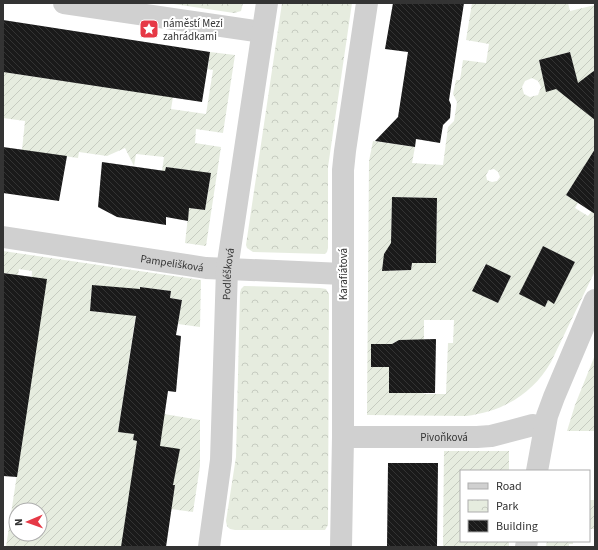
<svg xmlns="http://www.w3.org/2000/svg" width="598" height="550" viewBox="0 0 598 550" font-family="'Source Sans 3',sans-serif">
<style>
.park{fill:url(#park-crowns)}
.garden{fill:url(#garden-furrows);fill-rule:evenodd}
.building{fill:url(#building-back-hatch)}
.lines{fill:none;stroke-linecap:round;stroke-linejoin:round}
.minor{stroke:#d0d0d0;stroke-width:22}
.labels{text-anchor:middle;stroke-width:4;stroke-linejoin:round;paint-order:stroke}
.poi-label{font-size:11px;fill:#333;stroke:#fff;text-anchor:start}
.street-label{font-size:11px;fill:#333;stroke:#fff}
</style>
<defs>
<pattern id="park-crowns" width="20" height="18" patternUnits="userSpaceOnUse"><rect width="20" height="18" fill="#e6ecdf"/><path d="M2 6a3 3 0 1 1 6 0M12 15a3 3 0 1 1 6 0" fill="none" stroke="#c6cbc0"/></pattern>
<pattern id="garden-furrows" width="10" height="10" patternUnits="userSpaceOnUse"><rect width="10" height="10" fill="#e6ecdf"/><path d="M-1 1l2-2M0 10L10 0M9 11l2-2" fill="none" stroke="#c6cbc0"/></pattern>
<pattern id="building-back-hatch" width="6" height="6" patternUnits="userSpaceOnUse"><rect width="6" height="6" fill="#1a1a1a"/><path d="M-1 5l2 2M0 0l6 6M5-1l2 2" fill="none" stroke="#333"/></pattern>
</defs>
<rect width="100%" height="100%" fill="#fff"/>
<path class="park" d="M167,3H243L241,11L234,13Z
M282,3H352L328,167V248L327,252L325,254L253,252L247,248L246,245Z
M244,286L320,288L326,289L329,294L328,525L325,530H235L230,529L227,526L226,521L236,457L240,293L241,289Z"/>
<path class="garden" d="M472,3H568L570,11L595,5V159L591,156L566,195L578,203L575,208L588,216L592,211L595,214V271L551,362C533,394 502,412 466,416L367,415L369,161L373,141L415,147L412,163L443,165L448,127L454,121L457,102L453,94L456,80H460L463,60L486,63L489,44L466,40ZM570,52L577,81L544,83L539,60ZM532,78L538,81L541,87L538,95L530,97L524,94L522,87L525,81ZM494,169L498,172L500,177L497,181L492,182L487,180L486,175L489,170ZM392,197L437,198L436,263H412L411,270L383,271V261H387L384,255L385,252L391,248ZM543,246L575,262L554,303L548,300L545,307L523,287ZM485,264L511,276L498,303L473,291ZM424,320H454L453,343H448L446,394H424L391,348L393,343L399,340H424ZM371,344H382L381,367H371Z
M210,52L235,55L223,133L196,129L195,143L221,147L206,246L185,243L189,208L205,210L210,181L194,179L195,171L166,167L165,171H162L164,157L136,154L134,166L125,148L107,156L79,152L78,158L22,150L25,121L3,118V72L173,97L171,109L206,114L213,70L208,69Z
M3,251L201,280L200,327L178,324L182,300L170,298L171,291L140,287L118,432L134,434L133,440L145,442L164,414L200,420V466L193,512L171,509L175,485L161,483L121,547H6L21,448L32,271L19,269L18,275L4,273L3,275ZM92,285L106,287L104,313L90,311ZM16,510H40V534H16Z
M595,355V431H567L575,405Z
M444,451H509V471H461V541H509V547H443Z
M589,500H595V529H589Z
M547,541H573V544H569V547H546Z"/>
<path class="building" d="M393,3H464L449,100L451,105L450,118L443,125L440,143L416,139L415,147L375,141L398,117L408,52L385,49Z
M3,20L210,52L202,102L3,72Z
M570,52L578,83L595,70V120L556,89L546,92L539,60Z
M3,147L67,156L59,201L3,193Z
M595,149V214L566,195Z
M102,162L165,171L166,167L211,173L205,210L189,208L188,221L166,217V225L117,217L98,207Z
M392,197L437,198L436,263H412L411,270L382,271L384,254L391,243Z
M543,246L575,262L554,304L548,300L545,307L519,294Z
M486,264L511,276L498,303L472,291Z
M3,273L47,279L17,477L3,476Z
M92,285L140,289V287L171,291L170,298L182,300L176,335L181,336L176,392L168,391L160,446L180,449L173,485H175L166,547H121L137,441L133,440L134,434L118,432L136,316L90,311Z
M436,339L435,393H389V367H371V344H392L399,340Z
M388,463H438L437,547H387Z"/>
<g class="lines">
<g class="minor">
<path d="M64,3L262,32"/>
<path id="s1" d="M3,237L206,268L343,274"/>
<path id="s2" d="M343,437H477L491,436L533,425L544,427"/>
<path d="M537,471L547,416L554,397L595,300"/>
<path id="s3" d="M209,547L221,460L227,269L267,3"/>
<path d="M341,547L343,437V170L345,151L367,3"/>
<path d="M526,547L527,541"/>
</g>
</g>
<defs>
<symbol id="sight-square" viewBox="-11 -11 22 22"><rect x="-9" y="-9" width="18" height="18" rx="4" fill="#e63946" stroke="#fff"/><path d="M0-6L1.8-2.2L6-1.7L2.9 1.2L3.7 5.4L0 3.3L-3.7 5.4L-2.9 1.2L-6-1.7L-1.8-2.2Z" fill="#fff"/></symbol>
</defs>
<g fill-rule="evenodd">
<use href="#sight-square" x="138" y="18" width="22" height="22"/>
</g>
<g class="labels">
<g class="poi-label">
<text x="163" y="27">náměstí Mezi<tspan x="163" dy="13">zahrádkami</tspan></text>
</g>
<g class="street-label">
<text dy="4" stroke="none"><textPath href="#s1" startOffset="171">Pampelišková</textPath></text>
<text dy="4" stroke="none"><textPath href="#s3" startOffset="274">Podléšková</textPath></text>
<text transform="translate(343 274) rotate(-90)" y="4">Karafiátová</text>
<text dy="4" stroke="none"><textPath href="#s2" startOffset="101">Pivoňková</textPath></text>
</g>
</g>
<rect width="598" height="550" fill="none" stroke="#333333" stroke-width="8"/>
<rect x="460" y="470" width="130" height="72" fill="#ffffff" stroke="#adadad"/>
<rect x="468" y="483" width="20" height="6" fill="#d0d0d0" stroke="#adadad"/>
<text x="496" y="490" font-size="12" fill="#333333">Road</text>
<rect x="468" y="500" width="20" height="12" fill="url(#park-crowns)" stroke="#adadad"/>
<text x="496" y="510" font-size="12" fill="#333333">Park</text>
<rect x="468" y="520" width="20" height="12" fill="url(#building-back-hatch)" stroke="#adadad"/>
<text x="496" y="530" font-size="12" fill="#333333">Building</text>
<g transform="translate(28 522) rotate(268)"><circle r="19" fill="#ffffff" stroke="#adadad"/>
<path d="M0-3L7 15L0 10L-7 15Z" fill="#e63946"/>
<text y="-6" font-size="11" font-weight="bold" text-anchor="middle" fill="#333333">N</text>
</g>
</svg>
